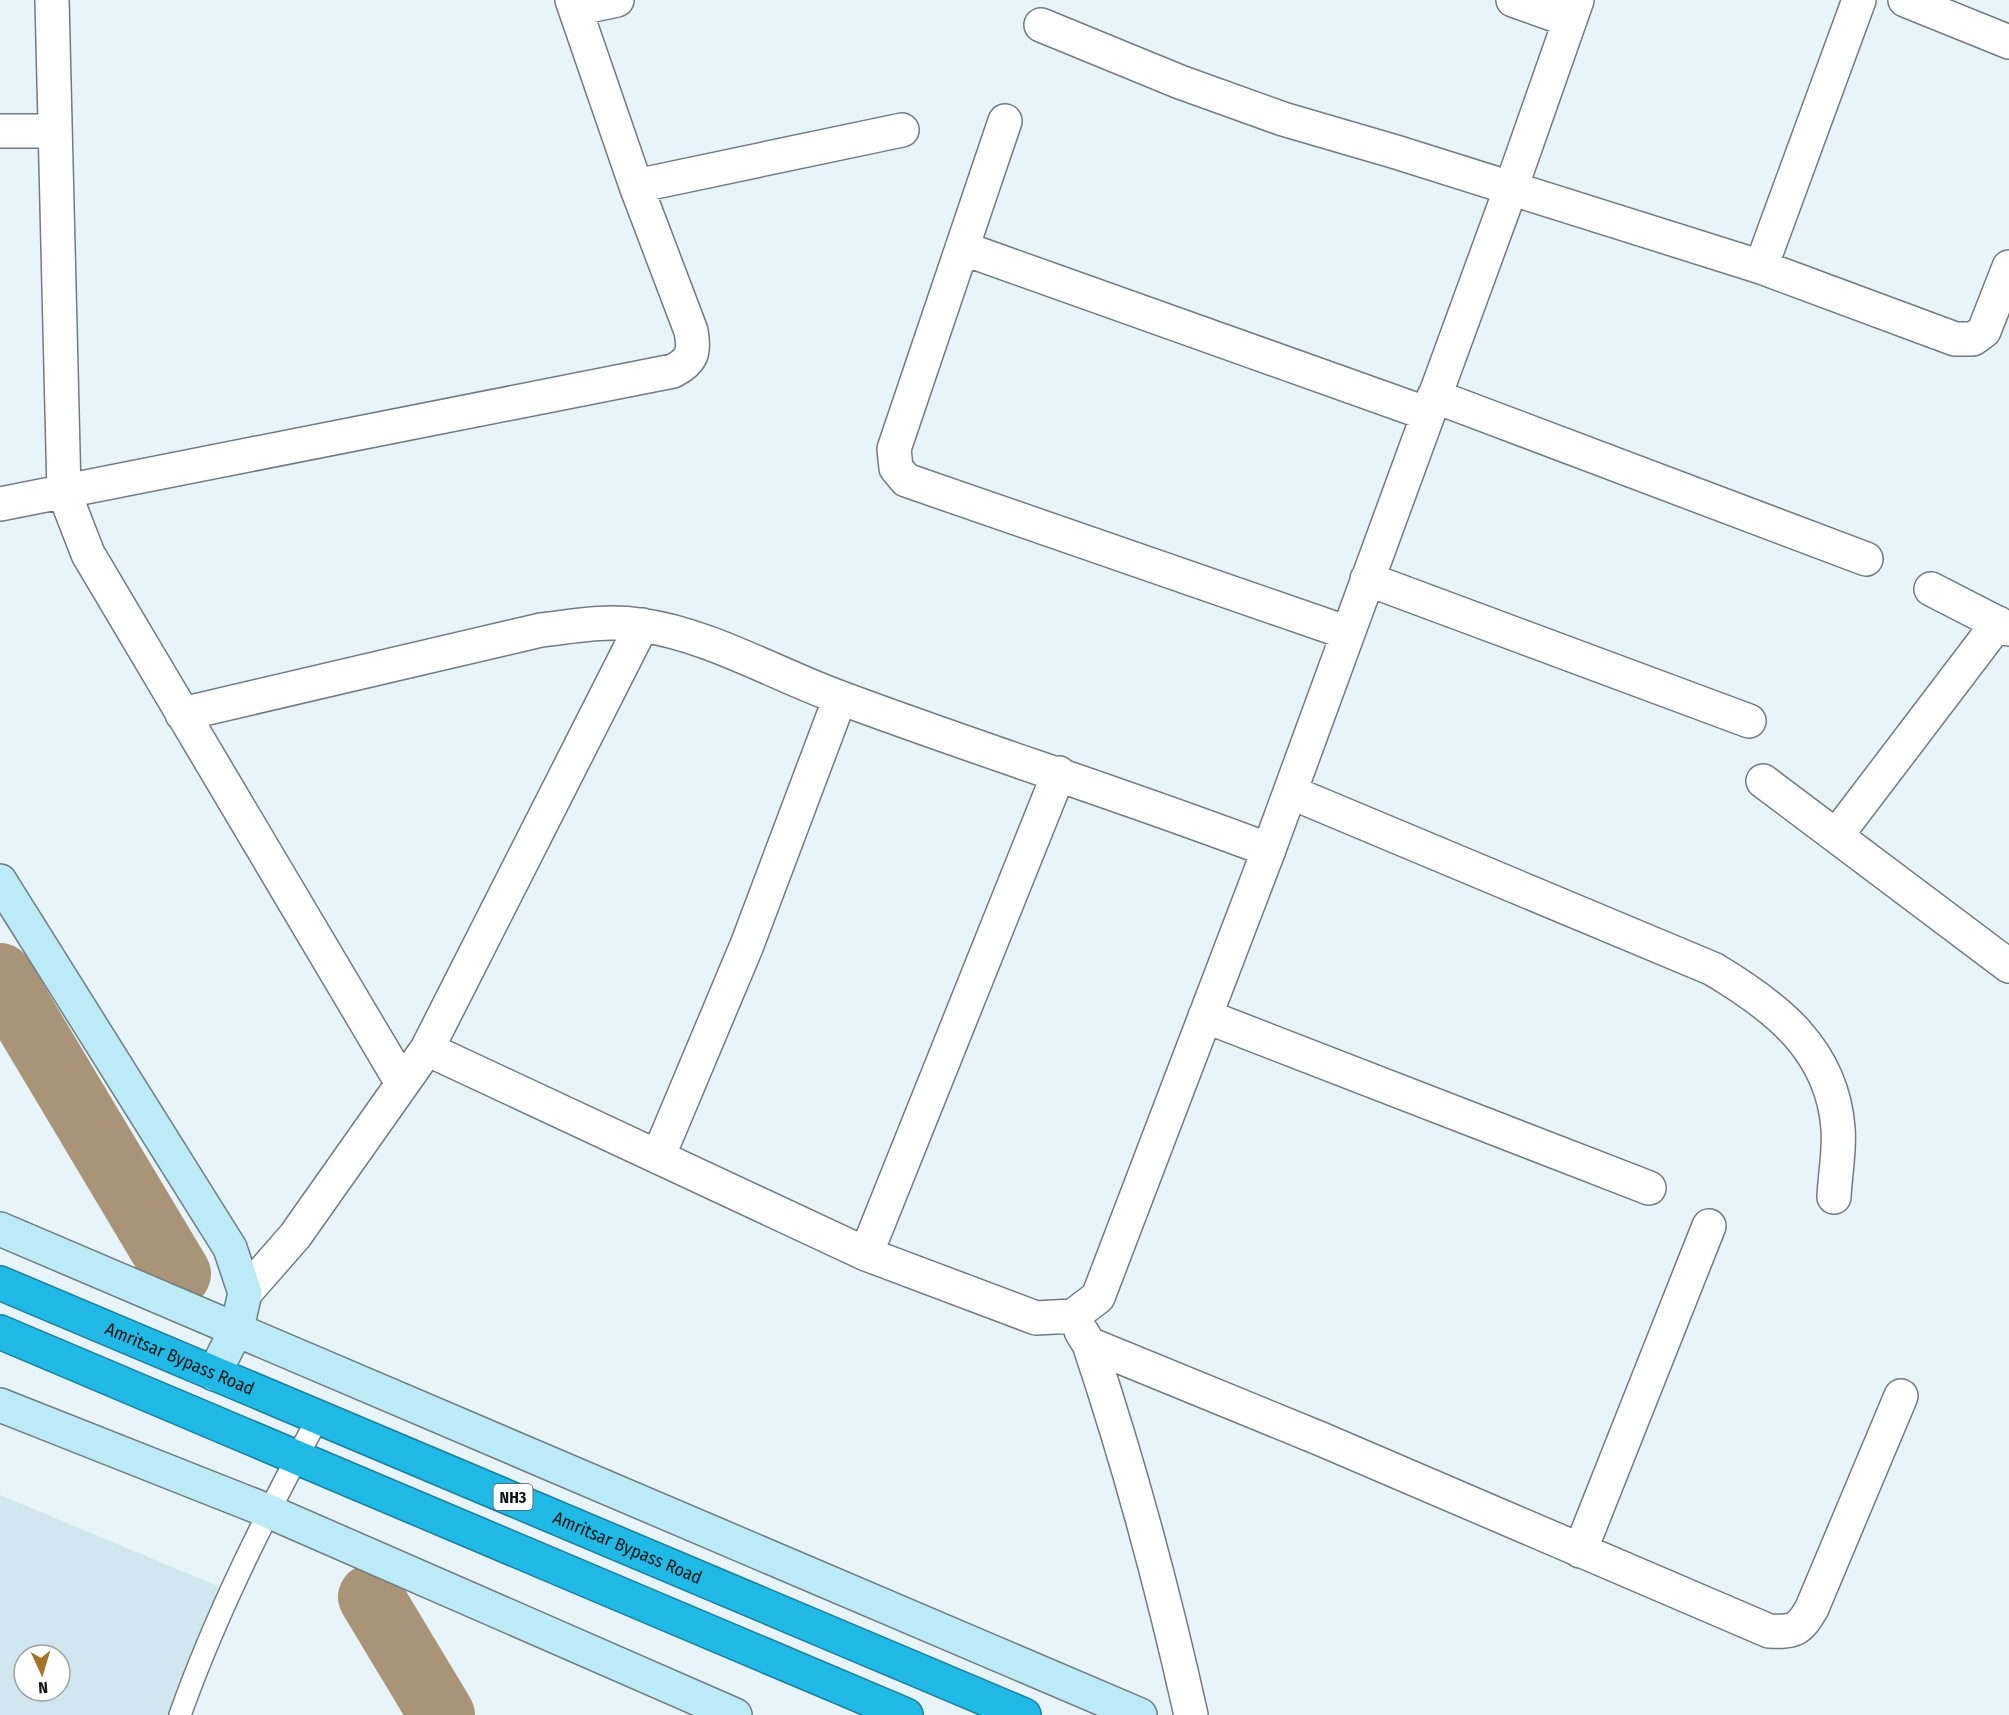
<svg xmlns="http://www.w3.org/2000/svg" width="2009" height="1715" viewBox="0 0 2009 1715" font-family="'Fira Sans Condensed',sans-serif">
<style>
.built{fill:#d1e7f0;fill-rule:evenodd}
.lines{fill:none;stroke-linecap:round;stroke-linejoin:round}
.river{stroke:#a99477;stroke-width:66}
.lane-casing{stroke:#707c81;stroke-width:24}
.street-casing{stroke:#707c81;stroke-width:36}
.secondary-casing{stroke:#707c81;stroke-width:36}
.highway-casing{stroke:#1a7f9c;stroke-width:36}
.lane{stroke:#fff;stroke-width:21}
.street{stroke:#fff;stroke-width:33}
.secondary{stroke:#bceaf7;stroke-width:33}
.highway{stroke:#20b8e4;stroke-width:33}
.labels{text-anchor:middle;stroke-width:6;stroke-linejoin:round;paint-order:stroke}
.shield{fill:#fff;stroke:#575a5c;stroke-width:1.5}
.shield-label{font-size:16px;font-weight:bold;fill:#0f1416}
.street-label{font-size:18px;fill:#0f1416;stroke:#fff}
</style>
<rect width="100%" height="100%" fill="#e7f4fa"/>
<path class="built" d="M0,1495L220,1587L175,1715H0ZM24,1655H60V1691H24Z"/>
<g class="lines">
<path class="river" d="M0,976L178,1274
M371,1597L442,1715"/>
<defs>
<path id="lane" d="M180,1715C217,1611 267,1513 319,1416"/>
<path id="street" d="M52,0L64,492L88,554L402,1083
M1513,0L1569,20
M1905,0L2009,42
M575,9L617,0
M1041,25L1180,82L1283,119L1396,152L1761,267L1955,339H1973L1984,331L2009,267
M1005,121L894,449L896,468L906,480L1348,633
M0,131H54
M636,186L902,130
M962,248L1428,414
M1761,267L1859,0
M1434,396L1866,559
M0,504L673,371C692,361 695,353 691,331L636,186L572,0
M1367,579L1749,721
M1931,589L2009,629
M182,714L541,630C575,626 606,620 640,625C708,634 777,675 841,698C983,751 1127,796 1269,850L1268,852
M1763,781L2009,966
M1290,792L1713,969C1775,1006 1832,1049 1838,1128C1840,1150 1835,1174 1834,1197
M1836,836L1998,623
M1205,1016L1649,1188
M427,1049L642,625
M658,1157L747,945L840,698
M866,1254L1059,773
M245,1293L295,1236L427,1049L866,1254L1036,1318L1073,1316L1098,1297L1268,852L1511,188L1577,0
M1081,1331L1089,1344C1130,1466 1163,1589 1191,1715
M1089,1344L1321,1439L1769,1631C1794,1632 1799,1631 1812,1608L1901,1396
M1580,1551L1709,1226"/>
<path id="secondary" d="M0,881L230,1248L245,1293L237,1328L214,1374
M0,1229L1140,1715
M0,1405L268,1511L735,1715"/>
<g id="highway">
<path id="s1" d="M0,1283L1024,1715"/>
<path d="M0,1332L906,1715"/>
</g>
</defs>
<use href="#lane" class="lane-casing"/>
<use href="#street" class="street-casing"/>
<use href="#secondary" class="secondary-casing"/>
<use href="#highway" class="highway-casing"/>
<use href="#lane" class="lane"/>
<use href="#street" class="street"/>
<use href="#secondary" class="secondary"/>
<use href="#highway" class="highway"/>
</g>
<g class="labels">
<rect class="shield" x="493.5" y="1484" width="39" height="26" rx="4.5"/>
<g class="shield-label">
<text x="513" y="1503">NH3</text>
</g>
<g class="street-label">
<text dy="6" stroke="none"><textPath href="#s1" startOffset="195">Amritsar Bypass Road</textPath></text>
<text dy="6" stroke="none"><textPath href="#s1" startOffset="681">Amritsar Bypass Road</textPath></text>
</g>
</g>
<g transform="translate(42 1673) rotate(176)"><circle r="28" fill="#ffffff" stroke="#9fa1a2" stroke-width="1.5"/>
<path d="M0-4.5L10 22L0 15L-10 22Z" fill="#a47428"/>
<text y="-9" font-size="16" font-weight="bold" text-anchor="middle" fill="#0f1416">N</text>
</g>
</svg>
